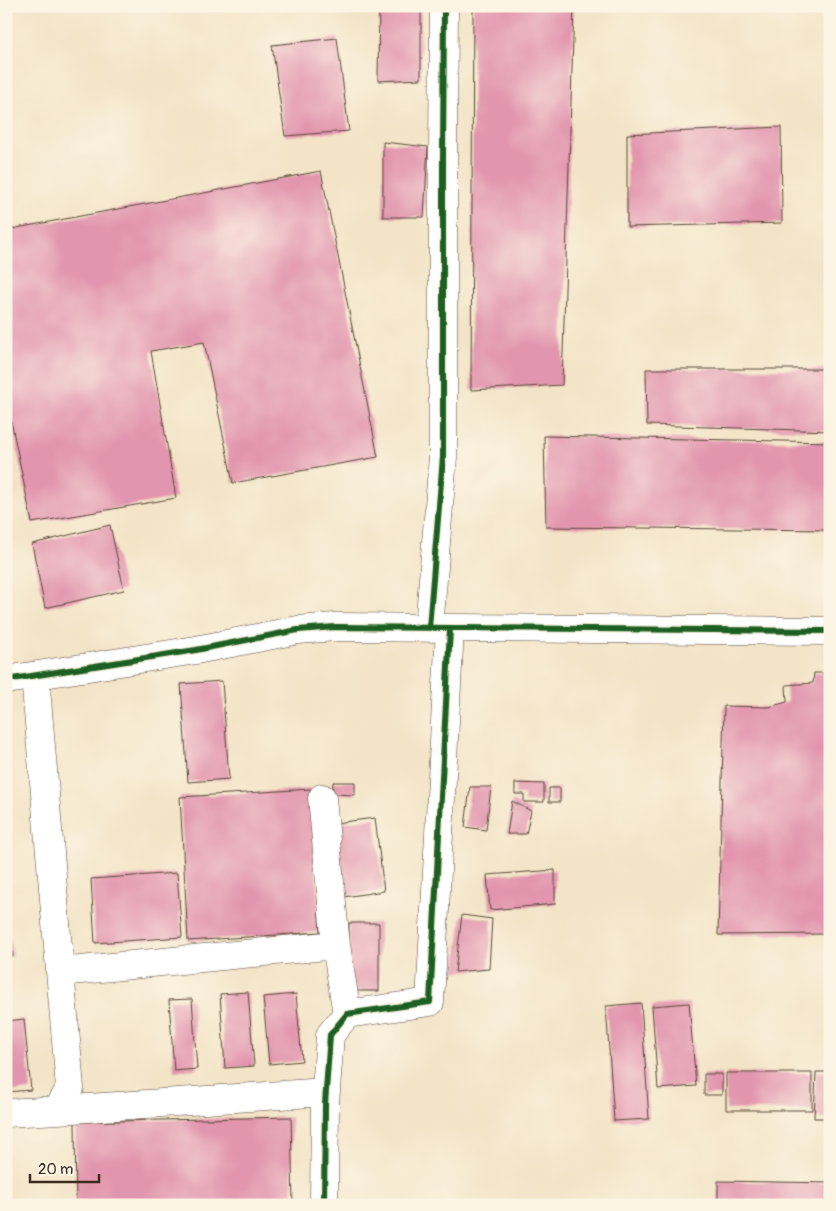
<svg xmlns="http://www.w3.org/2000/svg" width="836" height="1211" viewBox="0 0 836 1211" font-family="Pangolin,sans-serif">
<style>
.building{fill:#e295ae}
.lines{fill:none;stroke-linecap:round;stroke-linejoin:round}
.street-casing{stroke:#574637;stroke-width:29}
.secondary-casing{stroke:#574637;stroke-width:29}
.street{stroke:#fff;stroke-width:28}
.secondary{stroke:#fff;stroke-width:28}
.cycleway-casing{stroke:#fcf5e5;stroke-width:9}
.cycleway{stroke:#1b5e20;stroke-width:6}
</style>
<rect width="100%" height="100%" fill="#fcf5e5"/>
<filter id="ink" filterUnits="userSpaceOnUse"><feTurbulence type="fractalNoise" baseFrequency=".02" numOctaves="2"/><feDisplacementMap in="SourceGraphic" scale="10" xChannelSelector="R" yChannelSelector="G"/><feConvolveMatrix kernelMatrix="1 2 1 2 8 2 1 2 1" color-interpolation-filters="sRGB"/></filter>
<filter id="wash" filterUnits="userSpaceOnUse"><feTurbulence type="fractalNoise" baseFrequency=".0096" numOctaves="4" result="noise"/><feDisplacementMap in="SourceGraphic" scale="20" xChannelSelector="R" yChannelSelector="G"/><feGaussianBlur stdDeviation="1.12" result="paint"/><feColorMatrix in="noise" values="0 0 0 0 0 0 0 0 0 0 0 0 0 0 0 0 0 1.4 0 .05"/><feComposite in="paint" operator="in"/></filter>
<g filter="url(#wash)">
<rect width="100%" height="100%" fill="#f3e4c7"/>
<g id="blocks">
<path class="building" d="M379,6H421V79L378,81Z
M473,6H574L562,385L471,390Z
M337,38L349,131L285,136L272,45Z
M781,127L782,223L627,227V134Z
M383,142L428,147L424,217H383Z
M321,171L378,457L233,483L204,342L151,351L176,498L32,523L6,396V230Z
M646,369H830V431L647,425Z
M544,436L830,442V530L546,527Z
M110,525L124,590L45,608L32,544Z
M814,673H830V934L718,935L724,706L769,707L787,702L786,685L813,683Z
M222,681L229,779L188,782L181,684Z
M333,782H355V795L332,794Z
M515,783L544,784V802H524V794H515Z
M470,787H491L486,830L465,827Z
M549,788H560V802H549Z
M311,789L320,932L188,941L180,797Z
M512,801L531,811L526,834H507Z
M375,818L384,891L344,897L335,823Z
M555,870V904L490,910L487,875Z
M177,873L182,937L95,943L91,879Z
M462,915L492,919L489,969L455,972Z
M349,923H379V991H349Z
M6,926H7L13,956L6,957Z
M248,992L254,1066L225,1068L220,994Z
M296,994L302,1061L269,1064L263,997Z
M192,999L197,1069L174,1071L169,1000Z
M641,1003L649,1119L614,1121L606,1006Z
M689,1003L696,1086L658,1089L652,1006Z
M24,1019L31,1090L6,1092V1021Z
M816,1072H830V1118H814Z
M726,1073H812V1110H726Z
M704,1074H722V1095H704Z
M291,1117L293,1205H76L75,1122Z
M718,1181L830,1183V1205H718Z"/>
</g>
</g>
<g filter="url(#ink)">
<use href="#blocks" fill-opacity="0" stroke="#574637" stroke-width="1"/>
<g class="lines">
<defs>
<path id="street" d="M322,798L336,945
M60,972L336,945L347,1014
M58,1110L326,1092
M6,1113L58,1110L70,1088L35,676
M324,1205L325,1104L330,1035L347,1014L430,1002L450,629"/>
<path id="secondary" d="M429,628L443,457V159L444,6
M6,680L196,650L298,630L335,627L830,631"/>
</defs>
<use href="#street" class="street-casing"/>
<use href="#secondary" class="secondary-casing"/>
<use href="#street" class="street"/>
<use href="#secondary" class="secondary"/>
<defs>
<path id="cycleway" d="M429,628L443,457V159L444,6
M6,680L196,650L298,630L335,627L830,631
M324,1205L325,1104L330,1035L347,1014L430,1002L450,629"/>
</defs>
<use href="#cycleway" class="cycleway-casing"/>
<use href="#cycleway" class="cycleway"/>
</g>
</g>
<rect width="836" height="1211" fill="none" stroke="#fcf5e5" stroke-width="25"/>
<path d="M30 1174v8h69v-8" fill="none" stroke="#3b2a1e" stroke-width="2.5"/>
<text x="38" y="1174" font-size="15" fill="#3b2a1e" stroke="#fcf5e5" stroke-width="4" paint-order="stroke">20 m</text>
</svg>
